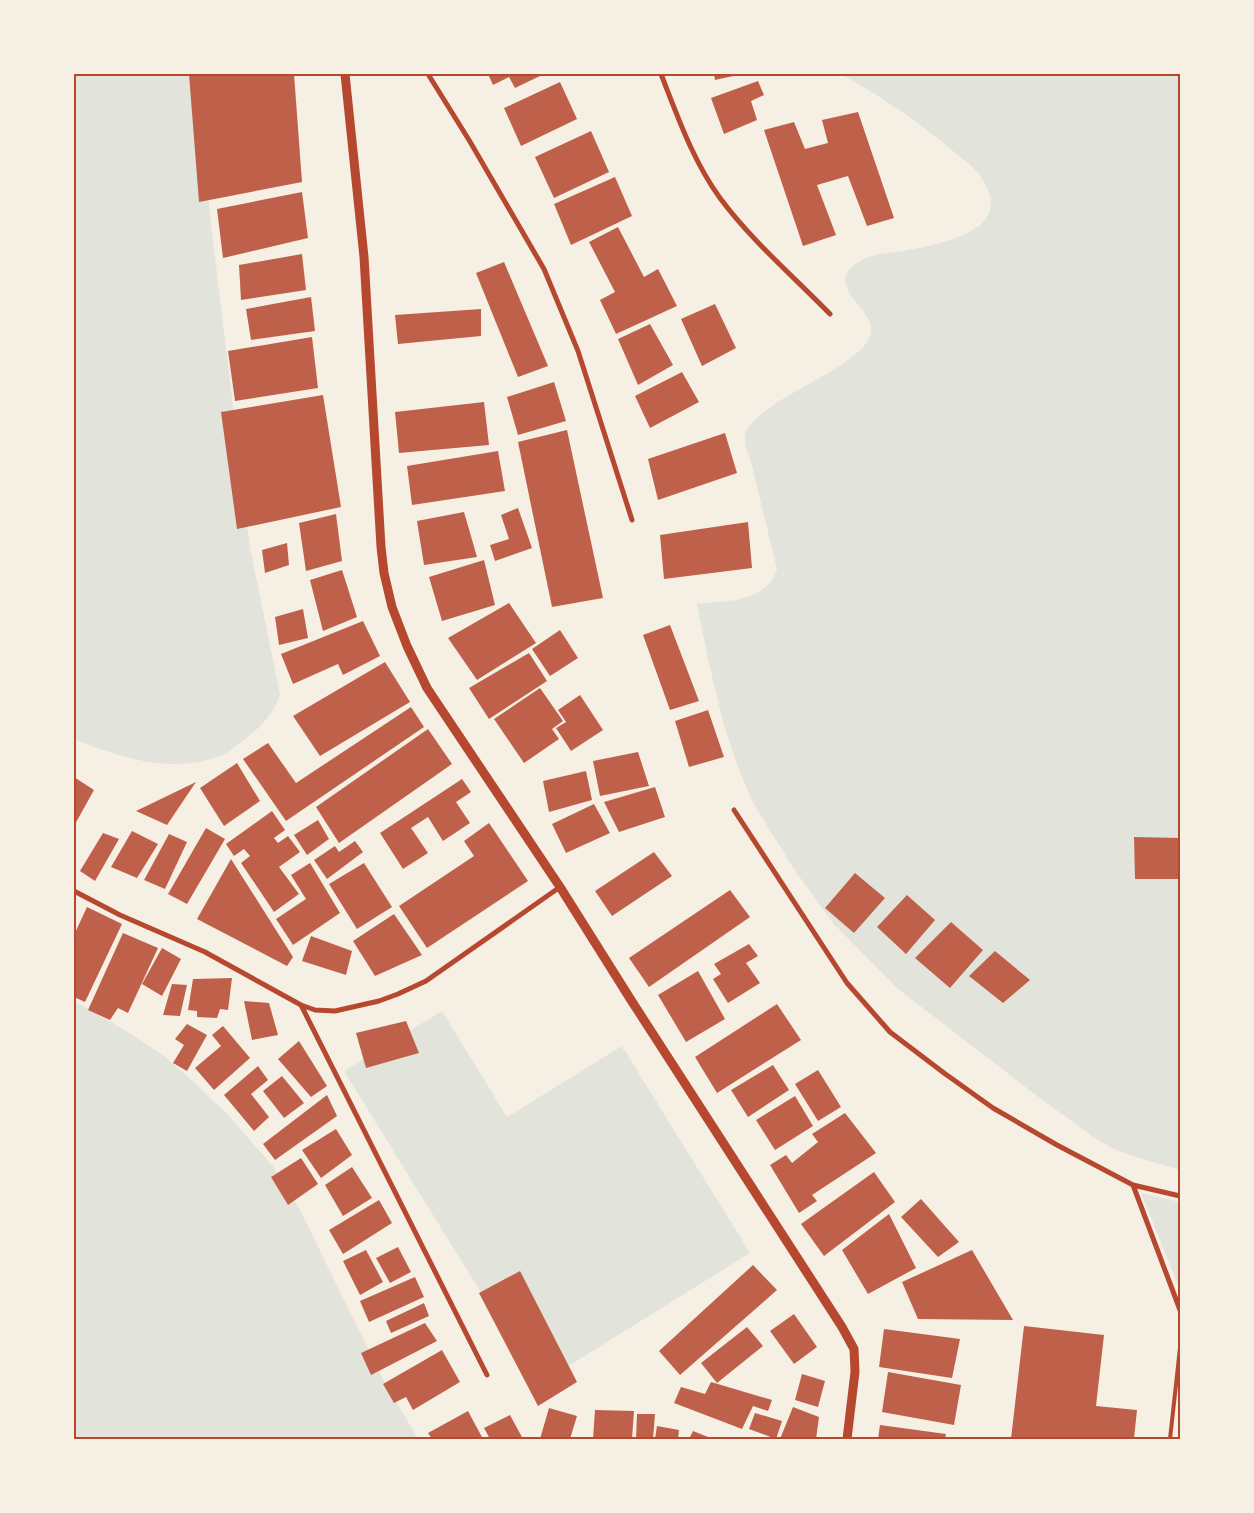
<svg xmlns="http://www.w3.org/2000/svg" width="1254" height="1513" viewBox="0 0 1254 1513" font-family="Raleway,sans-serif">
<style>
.green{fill:#e2e4dc}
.building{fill:#bf614a}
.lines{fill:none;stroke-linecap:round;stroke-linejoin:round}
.service{stroke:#b5482f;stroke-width:4}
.minor{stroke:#b5482f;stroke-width:5}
.tertiary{stroke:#b5482f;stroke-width:9}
.neatline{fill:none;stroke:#b5482f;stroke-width:2}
</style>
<rect width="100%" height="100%" fill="#f6efe4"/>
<path class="green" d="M74,74H197L211,224L250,547L280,695C273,714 261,727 245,739C237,745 229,753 219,756C173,775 118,757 74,739Z
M841,74H1180V1170L1136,1157L1114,1149L1092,1136L1041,1099L898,989L833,923L796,872L753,803L738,767L723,722L708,659L697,604C726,601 766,603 777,569L750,458C747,451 744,444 745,436C748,409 828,378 849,359C858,352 871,343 871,330C873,307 817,283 864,259C876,253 891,253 904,251C928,246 956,241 976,228C999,214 992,188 976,171C969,163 960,157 953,151C927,129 899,109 870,91C861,85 850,80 841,74Z
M74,1001L126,1031L163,1055L198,1086L228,1115L272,1165L300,1210L382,1377L418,1439H74Z
M442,1011L507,1117L622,1046L750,1253L538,1385L344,1071Z
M1141,1193L1180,1202V1290Z"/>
<path class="building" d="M189,74H294L302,182L199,202Z
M488,74H539L540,76L515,88L509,77L493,85Z
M714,74H738V75L715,80Z
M758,81L764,95L751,101L757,120L724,134L711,98Z
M560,82L577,119L521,146L504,108Z
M858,112L894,218L867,226L848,176L817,185L836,235L803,246L764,130L794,122L805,149L828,143L822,120Z
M591,131L609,172L554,198L535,157Z
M615,177L632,216L571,245L554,204Z
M302,192L308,238L223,258L217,209Z
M618,227L644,277L658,269L677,306L616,334L600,300L615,292L589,242Z
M302,254L306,290L241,300L239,265Z
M504,262L548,366L518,377L476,273Z
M311,297L315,331L251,340L246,309Z
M715,304L736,348L702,366L681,319Z
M481,309V336L398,344L395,315Z
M650,324L673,365L638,385L618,339Z
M312,337L318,388L235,401L228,351Z
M682,372L699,402L650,428L635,396Z
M554,382L566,421L518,435L507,397Z
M323,395L341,507L237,529L221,412Z
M484,402L489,445L399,453L395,412Z
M567,430L603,598L552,607L518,442Z
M725,433L737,473L658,500L648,459Z
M498,451L505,491L412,505L407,466Z
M518,508L532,548L495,561L490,545L509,539L501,515Z
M464,512L477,557L424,565L417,521Z
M336,514L342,561L306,571L299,523Z
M748,522L752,568L664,579L660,535Z
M287,543L289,565L265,573L262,550Z
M484,560L495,605L442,621L429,577Z
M342,570L357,617L323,631L310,580Z
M509,603L536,643L477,680L448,638Z
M303,609L308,638L279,645L275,617Z
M363,621L380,656L343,675L338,664L293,684L281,654Z
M670,625L699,701L670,710L643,635Z
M560,630L578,658L550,676L532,649Z
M529,653L547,681L489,719L469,688Z
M385,662L410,702L320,756L293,716Z
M540,688L563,721L552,729L559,739L524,763L494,719Z
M580,695L603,730L571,751L556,728L566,722L558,710Z
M411,707L424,727L286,821L243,759L268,743L296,783Z
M708,710L724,757L689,767L675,721Z
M428,729L452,764L339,843L316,807Z
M638,752L649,786L600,796L593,761Z
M237,763L260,801L224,826L200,788Z
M586,771L592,800L549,812L543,781Z
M74,777L94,790L74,826Z
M462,779L471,792L456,802L470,823L443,841L428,817L411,828L428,853L403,869L380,833Z
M196,782L167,825L136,811Z
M655,787L665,817L619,832L604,802Z
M594,804L610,833L566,853L552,824Z
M272,811L285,830L274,838L278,843L288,836L300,852L279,867L299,894L274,912L241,863L250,856L244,849L234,856L226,844Z
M318,820L329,839L307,855L294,835Z
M489,823L528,881L427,948L399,906L474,856L464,841Z
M206,828L225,839L187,904L168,894Z
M132,831L158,844L137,878L111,867Z
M103,833L119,839L95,881L80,871Z
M169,834L187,842L165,889L144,880Z
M1134,837L1180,838V879H1135Z
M355,841L363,852L327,879L314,860L335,846L339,852Z
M654,852L672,876L612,916L595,891Z
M231,859L293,957L287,966L197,919Z
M310,863L340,913L293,945L276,919L306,899L291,875Z
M364,863L392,907L357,929L329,884Z
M855,873L885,898L854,933L825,908Z
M730,890L750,917L649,987L629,958Z
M907,895L935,920L906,954L877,927Z
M87,907L122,924L85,1002L74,997V935Z
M394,914L422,955L375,976L353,941Z
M951,922L983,950L950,988L915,958Z
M123,933L158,948L128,1013L118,1008L110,1020L88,1010Z
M311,936L352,951L346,975L302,961Z
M749,944L758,956L746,963L760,983L728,1003L713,979L721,974L714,964Z
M162,948L181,959L162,996L142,984Z
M995,951L1030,980L1003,1003L969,976Z
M698,971L725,1019L686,1042L658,995Z
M232,978L228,1010L220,1009L217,1018L197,1017V1011L188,1010L193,979Z
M172,984L187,985L180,1016L163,1015Z
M244,1001L269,1003L278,1035L252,1040Z
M777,1004L801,1040L717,1093L695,1057Z
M406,1021L419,1053L366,1068L356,1033Z
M187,1024L207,1035L187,1071L173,1063L184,1045L175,1039Z
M223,1026L250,1058L214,1090L195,1068L221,1046L212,1035Z
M299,1041L327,1086L311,1097L278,1059Z
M773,1065L789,1090L748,1117L731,1090Z
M258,1066L268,1080L251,1094L269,1117L254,1131L224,1095Z
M818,1070L841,1107L818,1121L795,1084Z
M282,1076L304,1103L284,1118L263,1091Z
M327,1095L337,1116L275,1160L263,1144Z
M795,1096L813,1126L775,1150L756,1120Z
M845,1113L876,1153L812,1195L817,1201L799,1213L770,1165L786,1155L792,1163L818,1142L812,1134Z
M336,1129L352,1155L321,1178L302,1150Z
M301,1158L318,1184L288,1205L271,1177Z
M352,1167L372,1198L343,1216L325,1185Z
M874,1172L895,1202L824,1256L801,1224Z
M921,1199L959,1242L938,1257L901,1217Z
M379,1200L392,1223L343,1254L329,1230Z
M889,1214L916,1268L868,1294L842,1250Z
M398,1247L411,1272L390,1283L376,1258Z
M366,1250L383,1282L360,1295L343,1261Z
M972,1250L1013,1320L918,1319L902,1282Z
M753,1265L777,1290L680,1375L659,1351Z
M520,1271L577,1382L538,1406L479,1293Z
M415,1277L424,1297L369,1322L360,1301Z
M424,1303L429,1316L391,1333L386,1321Z
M794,1314L817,1347L794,1364L770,1331Z
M425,1323L437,1341L371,1375L361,1353Z
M1024,1326L1104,1335L1096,1406L1137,1410L1134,1439H1011Z
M747,1327L763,1346L717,1383L701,1363Z
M884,1329L960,1339L952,1378L879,1367Z
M442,1350L460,1382L413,1410L406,1397L394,1403L383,1384Z
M888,1372L961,1385L954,1425L882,1412Z
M802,1374L825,1381L818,1407L795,1400Z
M711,1382L772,1400L768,1411L753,1406L742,1429L674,1403L681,1387L705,1394Z
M793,1407L819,1417L816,1439H780Z
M549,1408L577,1416L570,1439H540Z
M595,1410L634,1411L632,1439H593Z
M468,1411L483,1439H432L428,1433Z
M755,1413L782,1421L776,1439L749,1429Z
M637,1414H655L653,1439H636Z
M510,1415L523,1439H490L484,1428Z
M880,1425L946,1434L945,1439H878Z
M657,1426L679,1430L678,1439H655Z
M693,1431L713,1439H689Z"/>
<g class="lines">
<path class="service" d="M1170,1439L1180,1348"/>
<path class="minor" d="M428,74L469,140L544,269L578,351L632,520
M661,74C677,115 693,161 720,198C751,240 793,276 830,314
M734,810L847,983L890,1032L944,1073L993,1108L1057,1145L1133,1185L1180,1196
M74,891L120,915L205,952L301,1005L315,1010L335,1011L379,1001L398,994L426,981L560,887
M301,1005L487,1375
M1133,1185L1180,1310"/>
<path class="tertiary" d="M345,74L364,257L381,547L384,573L392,607L407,646L427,688L560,887L631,1000L842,1327L854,1349L855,1372L847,1439"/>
</g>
<rect width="1254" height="1513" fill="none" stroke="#f6efe4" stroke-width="150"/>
<rect x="75" y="75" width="1104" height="1363" class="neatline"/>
</svg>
